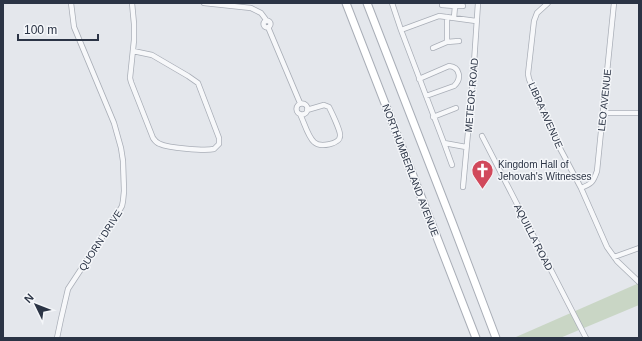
<svg xmlns="http://www.w3.org/2000/svg" width="642" height="341" viewBox="0 0 642 341" font-family="Helvetica,sans-serif">
<style>
.green{fill:#c9d6c5}
.lines{fill:none;stroke-linecap:round;stroke-linejoin:round}
.minor-casing{stroke:#a9aeb7;stroke-width:6}
.secondary-casing{stroke:#a9aeb7;stroke-width:9}
.minor{stroke:#f7f8fa;stroke-width:4.5}
.secondary{stroke:#fff;stroke-width:7}
.labels{text-anchor:middle;stroke-width:3;stroke-linejoin:round;paint-order:stroke}
.street-label{font-size:10px;fill:#2b3445;stroke:#f4f6f9}
.poi-label{font-size:10px;fill:#2b3445;stroke:#f4f6f9;text-anchor:start}
</style>
<rect width="100%" height="100%" fill="#e4e7ec"/>
<path class="green" d="M639,283V305L560,338H517L516,337Z"/>
<g class="lines">
<defs>
<path id="minor" d="M132,3L134,24V40L130,78L131,82L153,138C155,141 157,143 160,144C168,148 205,151 214,149L219,144V138L198,83L188,76L152,55L133,51
M204,3L251,8L261,13L267,21
M392,3L401,30
M548,3L537,13L534,21L528,74L529,79L554,137L581,188L607,247L617,261L639,282
M442,5L455,6L454,18
M455,6H463
M263.5 24a3.5 3.5 0 1 1 7 0a3.5 3.5 0 1 1-7 0Z
M268,27L300,103
M447,42L459,41
M433,48L447,42V17
M419,79L449,66C460,67 462,79 454,86L426,96
M296.5 109a5.5 5.5 0 1 1 11 0a5.5 5.5 0 1 1-11 0Z
M603,113H639
M300,114C304,122 308,137 314,142C320,148 340,144 340,136C341,132 331,111 329,107L324,105L307,110
M433,117L456,108
M482,136L586,338
M444,143L452,165
M466,147L444,143L401,30L439,16L476,21
M463,187L473,78L478,3
M581,188C591,184 593,183 597,171L614,3
M614,257L639,248
M57,338L61,319L68,289L118,213L122,206L123,201L124,191L123,161L121,148L114,123L74,27L71,3"/>
<path id="secondary" d="M346,3L476,338
M367,3L452,222L496,338"/>
</defs>
<use href="#minor" class="minor-casing"/>
<use href="#secondary" class="secondary-casing"/>
<use href="#minor" class="minor"/>
<use href="#secondary" class="secondary"/>
</g>
<defs>
<symbol id="church-pin" viewBox="-11 -11 22 30"><path d="M0 17L-7.5 6A9.5 9.5 0 1 1 7.5 6Z" fill="#d1495b" stroke="#f4f6f9"/><path d="M-1.2-6h2.4v3.5h3.3v2.4h-3.3V6h-2.4V-.1h-3.3v-2.4h3.3Z" fill="#fff"/></symbol>
</defs>
<g fill-rule="evenodd">
<use href="#church-pin" x="470" y="158" width="25" height="34"/>
</g>
<g class="labels">
<g class="street-label">
<text transform="translate(471 95) rotate(-85)" y="4">METEOR ROAD</text>
<text transform="translate(604 100) rotate(-84)" y="4">LEO AVENUE</text>
<text transform="translate(546 115) rotate(66)" y="4">LIBRA AVENUE</text>
<text transform="translate(411 170) rotate(69)" y="4">NORTHUMBERLAND AVENUE</text>
<text transform="translate(534 237) rotate(63)" y="4">AQUILLA ROAD</text>
<text transform="translate(100 240) rotate(-57)" y="4">QUORN DRIVE</text>
</g>
<g class="poi-label">
<text x="498" y="168">Kingdom Hall of<tspan x="498" dy="12">Jehovah's Witnesses</tspan></text>
</g>
</g>
<rect width="642" height="341" fill="none" stroke="#2b3445" stroke-width="8"/>
<g transform="translate(36 305) rotate(313)" stroke="#f4f6f9" stroke-width="3" paint-order="stroke">
<path d="M0-3L7 15L0 10L-7 15Z" fill="#2b3445"/>
<text y="-6" font-size="11" font-weight="bold" text-anchor="middle" fill="#2b3445">N</text>
</g>
<path d="M18 34v6h80v-6" fill="none" stroke="#2b3445" stroke-width="2"/>
<text x="24" y="34" font-size="12" fill="#2b3445" stroke="#f4f6f9" stroke-width="3" paint-order="stroke">100 m</text>
</svg>
